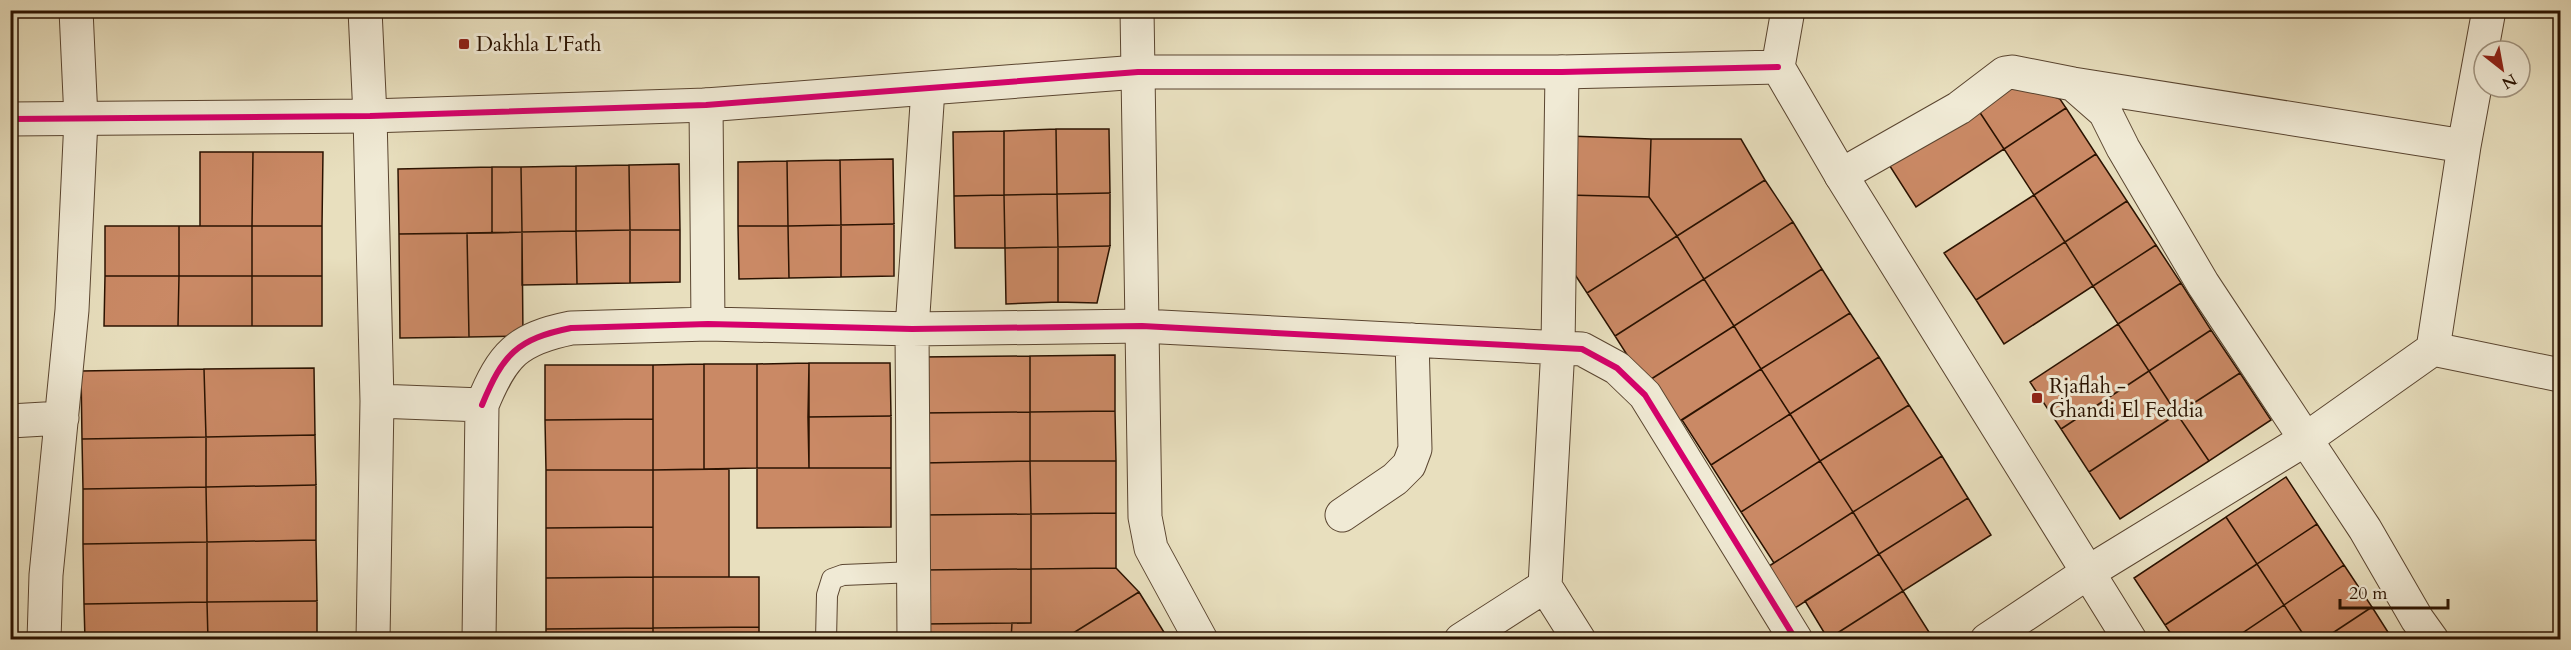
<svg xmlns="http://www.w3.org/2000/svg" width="2571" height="650" viewBox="0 0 2571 650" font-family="Cardo,serif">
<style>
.building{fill:#ca8965;stroke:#2a1200;stroke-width:1.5}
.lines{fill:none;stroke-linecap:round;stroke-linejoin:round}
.service-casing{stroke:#5a4530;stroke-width:22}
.minor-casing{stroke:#5a4530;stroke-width:35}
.tertiary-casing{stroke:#5a4530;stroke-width:35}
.service{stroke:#f0ead5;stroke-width:20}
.minor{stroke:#f0ead5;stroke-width:33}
.tertiary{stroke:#f0ead5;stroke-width:33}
.cycleway-casing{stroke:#f0ead5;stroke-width:10}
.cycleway{stroke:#d6006c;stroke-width:6}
.poi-dot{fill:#8f2418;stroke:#f0ead5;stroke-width:2}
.labels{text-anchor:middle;stroke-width:6;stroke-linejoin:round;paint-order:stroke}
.poi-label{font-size:21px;fill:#2a1200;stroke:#f0ead5;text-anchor:start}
</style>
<rect width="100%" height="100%" fill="#e8dfbe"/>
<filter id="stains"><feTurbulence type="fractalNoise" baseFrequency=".00333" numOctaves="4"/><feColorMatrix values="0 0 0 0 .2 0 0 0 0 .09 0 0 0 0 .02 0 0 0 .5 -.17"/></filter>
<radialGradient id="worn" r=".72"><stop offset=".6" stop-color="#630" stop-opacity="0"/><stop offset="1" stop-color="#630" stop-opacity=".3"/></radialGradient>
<path class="building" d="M2007,79L2060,99L2066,108L2004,149L1973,102Z
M1973,102L2004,149L1916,207L1886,160Z
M2066,108L2096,154L2034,195L2004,149Z
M1056,129L1057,194L1004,195V131Z
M1056,129H1109L1110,193L1057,194Z
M1004,131V195L954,196L953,132Z
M1569,136L1651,139L1649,197L1567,195Z
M1651,139H1741L1765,180L1677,236L1649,197Z
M200,152H253L252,226H200Z
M253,152H323L322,226H252Z
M2096,154L2127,201L2065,242L2034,195Z
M893,159L894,224L841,225L840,160Z
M840,160L841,225L788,226L787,161Z
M787,161L788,226H738V162Z
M679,164L680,230H630L629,165Z
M629,165L630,230L576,231V166Z
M576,166V231L522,232L521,167Z
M492,167V233L399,234L398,169Z
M492,167H521L522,232L492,233Z
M1765,180L1793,222L1704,279L1677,236Z
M1110,193V246L1058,247L1057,194Z
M1057,194L1058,247L1005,248L1004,195Z
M1004,195L1005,248H955L954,196Z
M1567,195L1649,197L1677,236L1587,293L1566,261Z
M2034,195L2065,242L1976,300L1944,253Z
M2127,201L2156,245L2093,286L2065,242Z
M1793,222L1822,269L1734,326L1704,279Z
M894,224V276L841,277V225Z
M841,225V277L789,278L788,226Z
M105,226H179V276H105Z
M179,226H252V276H179Z
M252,226H322V276H252Z
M738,226H788L789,278L739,279Z
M630,230V283L577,284L576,231Z
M630,230H680V282L630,283Z
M576,231L577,284L522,285V232Z
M522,232L523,336L469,337L467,233Z
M467,233L469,337L400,338L399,234Z
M1677,236L1704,279L1615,336L1587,293Z
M2065,242L2093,286L2004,344L1976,300Z
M2156,245L2181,283L2118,324L2093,286Z
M1110,246L1097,303L1058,302V247Z
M1058,247V302L1006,304L1005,248Z
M1822,269L1850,313L1761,369L1734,326Z
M105,276H179L178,326H104Z
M179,276H252V326H178Z
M252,276H322V326H252Z
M1704,279L1734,326L1645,383L1615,336Z
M2181,283L2211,330L2149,371L2118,324Z
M1850,313L1879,357L1790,414L1761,369Z
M2118,324L2149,371L2061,429L2030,382Z
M1734,326L1761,369L1672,426L1645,383Z
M2211,330L2240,373L2177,414L2149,371Z
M1115,355V411L1030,412V356Z
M1030,356V412L921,413V357Z
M1879,357L1909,405L1820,461L1790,414Z
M809,363H890L891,416L808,417Z
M809,363V468H757V364Z
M704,364H757V468L704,469Z
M704,364V469L653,470V365Z
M545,365H653V419L545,420Z
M314,368L315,435L206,437L204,369Z
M204,369L206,437L82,439L81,371Z
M1761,369L1790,414L1711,465L1682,420Z
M2149,371L2177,414L2089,472L2061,429Z
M2240,373L2271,420L2209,461L2177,414Z
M1909,405L1942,456L1853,512L1820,461Z
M1115,411L1116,461H1030V412Z
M1030,412V461L922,463L921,413Z
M1790,414L1820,461L1741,512L1711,465Z
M2177,414L2209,461L2120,519L2089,472Z
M891,416V468H809L808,417Z
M653,419V470H546L545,420Z
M315,435L316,485L206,487V437Z
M206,437V487L83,489L82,439Z
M1942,456L1968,498L1879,554L1853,512Z
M1030,461L1031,514L922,515V463Z
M1030,461H1116V513L1031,514Z
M1820,461L1853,512L1774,563L1741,512Z
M757,468H891V527L757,528Z
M729,469V577H653V470Z
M546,470H653V527L546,528Z
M2286,477L2317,524L2257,564L2226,517Z
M316,485V540L207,542L206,487Z
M206,487L207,542L83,544V489Z
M1968,498L1991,535L1903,591L1879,554Z
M1853,512L1879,554L1792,610L1766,568Z
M1116,513V568L1031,569V514Z
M1031,514V569L922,570V515Z
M2226,517L2257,564L2165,625L2134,578Z
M2317,524L2344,565L2284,605L2257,564Z
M653,527V577L546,578V528Z
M316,540L317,601L207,602V542Z
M207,542V602L84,604L83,544Z
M1879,554L1903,591L1828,639L1805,601Z
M2257,564L2284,605L2232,640H2175L2165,625Z
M2344,565L2372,607L2322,640H2307L2284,605Z
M1116,568L1139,592L1062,640H1011L1012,623H1031V569Z
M1031,569V623L923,624L922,570Z
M653,577H759V627L653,628Z
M653,577V628L546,629V578Z
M1903,591L1934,640H1827L1828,639Z
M1139,592L1167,637L1162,640H1062Z
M317,601V640H208L207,602Z
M207,602L208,640H85L84,604Z
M2284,605L2307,640H2232Z
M2372,607L2393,640H2322Z
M1012,623L1011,640H922L923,624Z
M759,627V640H653V628Z
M653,628V640H546V629Z"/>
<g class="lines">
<defs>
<path id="service" d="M826,640L827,595L832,579L843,575L915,572"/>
<path id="minor" d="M365,10L370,116L377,401L373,640
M1137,10L1145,517L1151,548L1201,640
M2073,84L2105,112L2123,148L2203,284L2365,529L2417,619L2432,640
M706,105L708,324
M1841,175L1959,108L2005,73L2012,72L2073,84L2464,146
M2433,349L2560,375
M377,401L482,405L479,640
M482,405C503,354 517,339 571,328L708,324L912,329L1142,326L1582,349L1617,368L1645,395L1796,640
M10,421L62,418
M1342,515L1395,479L1409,465L1415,449L1412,340
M1545,586L1558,347L1562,72
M44,640L46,575L72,310L81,119L76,10
M914,640L912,329L928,89
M1461,640L1545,586L1579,640
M1987,640L2087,573L2306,439L2433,349L2464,146L2489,10"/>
<path id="tertiary" d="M1788,10L1778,67L1841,175L2130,640
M10,119L370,116L706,105L1138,72H1562L1778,67"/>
</defs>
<use href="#service" class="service-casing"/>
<use href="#minor" class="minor-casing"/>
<use href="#tertiary" class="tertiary-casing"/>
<use href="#service" class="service"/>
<use href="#minor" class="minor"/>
<use href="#tertiary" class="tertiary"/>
<defs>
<path id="cycleway" d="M10,119L370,116L706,105L1138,72H1562L1778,67
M482,405C503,354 517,339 571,328L708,324L912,329L1142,326L1582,349L1617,368L1645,395L1796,640"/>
</defs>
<use href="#cycleway" class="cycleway-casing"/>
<use href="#cycleway" class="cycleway"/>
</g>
<g class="poi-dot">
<rect x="458" y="38" width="12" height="12" rx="3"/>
<rect x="2031" y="392" width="12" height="12" rx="3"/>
</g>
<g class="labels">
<g class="poi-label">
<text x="476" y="51">Dakhla L'Fath</text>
<text x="2049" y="393">Rjaflah -<tspan x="2049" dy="24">Ghandi El Feddia</tspan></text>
</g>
</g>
<rect width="2571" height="650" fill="none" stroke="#e8dfbe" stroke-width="36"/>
<rect x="12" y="12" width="2547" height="626" fill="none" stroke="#2a1200" stroke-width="3"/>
<rect x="18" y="18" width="2535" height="614" fill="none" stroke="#2a1200" stroke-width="1.5"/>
<g transform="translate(2502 69) rotate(149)"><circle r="28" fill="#f0ead5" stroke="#a19480" stroke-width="1.5"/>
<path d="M0-4.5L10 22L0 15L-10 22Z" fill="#8f2418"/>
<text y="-9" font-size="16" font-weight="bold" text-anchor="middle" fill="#2a1200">N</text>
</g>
<path d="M2340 599v9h108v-9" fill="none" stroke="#2a1200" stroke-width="3"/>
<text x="2349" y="599" font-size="18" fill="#2a1200" stroke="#f0ead5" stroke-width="4.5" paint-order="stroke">20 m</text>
<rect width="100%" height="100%" filter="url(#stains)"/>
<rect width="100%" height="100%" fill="url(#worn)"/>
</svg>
